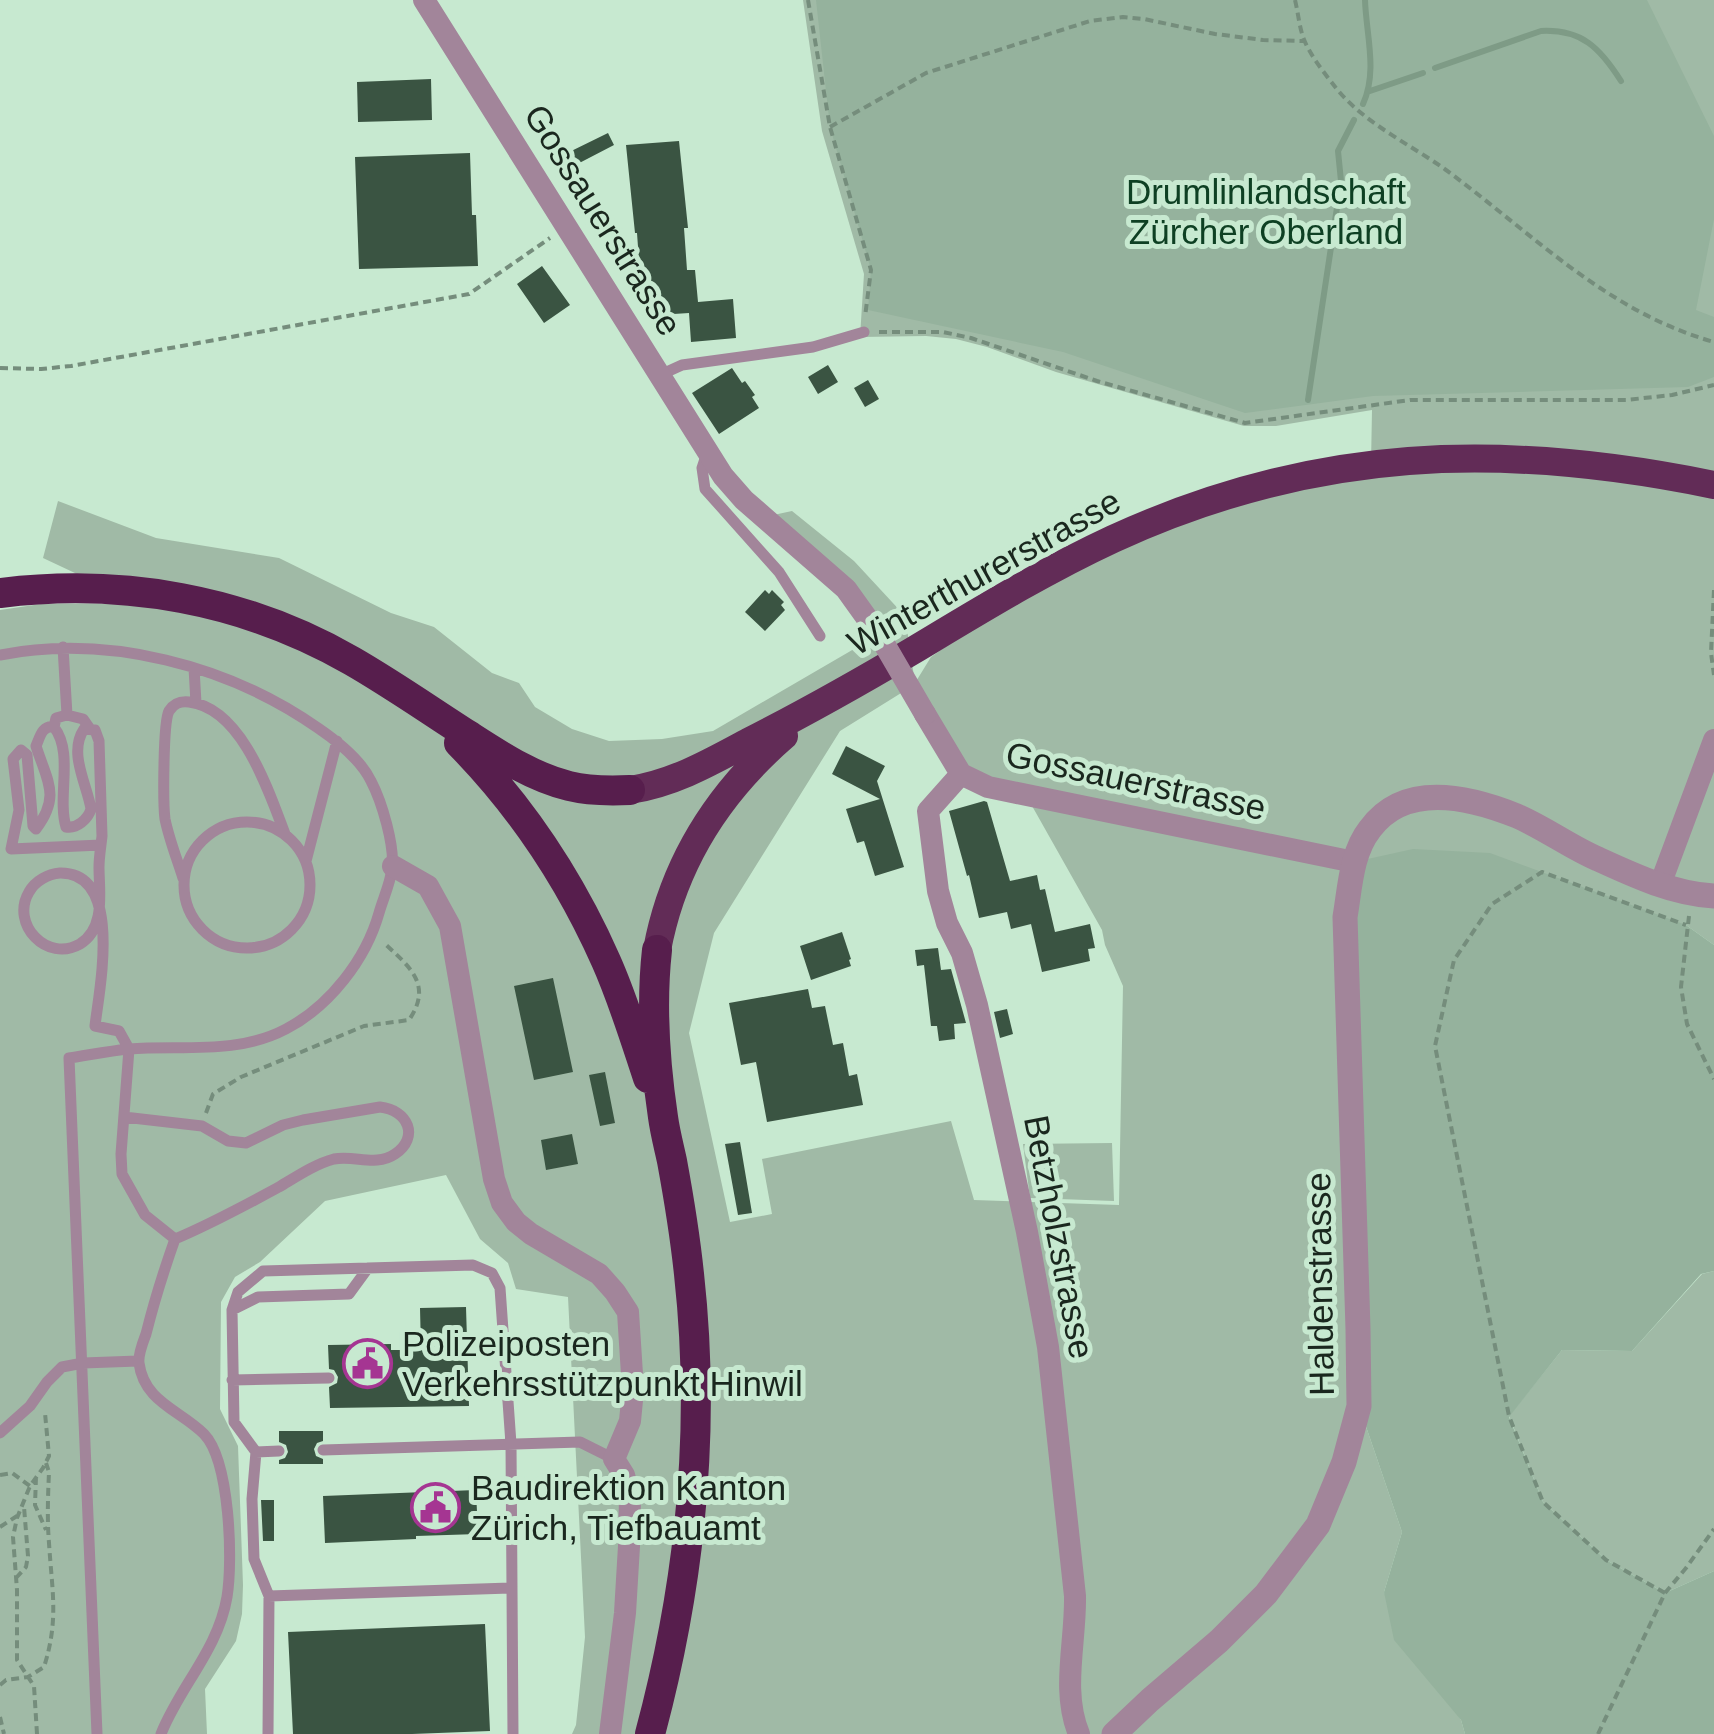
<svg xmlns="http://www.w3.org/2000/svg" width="1714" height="1734" viewBox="0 0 1714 1734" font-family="Arial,sans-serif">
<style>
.green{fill:#a0baa6;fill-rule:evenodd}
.forest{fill:#95b29d}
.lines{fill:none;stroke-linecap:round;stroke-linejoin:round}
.stream{stroke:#7e9b86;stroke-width:6}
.building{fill:#3a5442}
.path{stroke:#758d7c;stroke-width:4;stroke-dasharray:8 5;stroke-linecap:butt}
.service{stroke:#a2859a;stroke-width:11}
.minor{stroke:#a2859a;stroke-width:22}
.tertiary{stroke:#a2859a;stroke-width:25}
.trunk{stroke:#622c57;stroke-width:28}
.motorway{stroke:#571e4d;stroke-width:30}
.minor-bridge{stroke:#a2859a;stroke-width:22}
.labels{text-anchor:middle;stroke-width:10;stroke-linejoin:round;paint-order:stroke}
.park-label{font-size:35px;fill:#0e4023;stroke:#c7e9d0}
.street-label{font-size:35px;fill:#1a271e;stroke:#c7e9d0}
.poi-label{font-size:35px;fill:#1a271e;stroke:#c7e9d0;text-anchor:start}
</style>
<rect width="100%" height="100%" fill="#c7e9d0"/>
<path class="green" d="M803,0H1714V945L1686,925L1359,1406L1402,1532L1384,1592L1461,1720L1465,1734H572L576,1725L585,1637L568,1297L516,1289L508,1263L480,1239L446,1175L325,1201L260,1262L235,1277L221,1302L220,1409L238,1446L243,1585L242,1614L236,1641L205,1689L207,1734H0V610L41,604H141L43,558L58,501L156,538L279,558L391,613L434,627L492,673L519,683L535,707L572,729L609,741L662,739L713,731L878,635L764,517L792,511L854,561L905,616L915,683L931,657L1061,565L1112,540L1371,464L1372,410L1276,426H1244L1056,372L987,347L956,339L926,336L860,337L864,274L822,131ZM914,685L961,774L1027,797L1102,930L1105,945L1123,986L1119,1205L974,1200L951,1121L762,1159L772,1214L730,1222L689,1033L714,933L840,731Z
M1112,1143L1114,1201L1030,1198L1023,1144Z
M1714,1271V1571L1665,1593L1606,1560L1543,1502L1509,1416L1562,1350L1632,1351L1702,1274Z"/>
<path class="forest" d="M816,0H1647L1714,136V219L1696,310L1714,317V377L1688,387L1373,396L1245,413L1063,352L868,310L871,270L830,127Z
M1413,849L1490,853L1686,925L1714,945V1271L1701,1274L1632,1351L1562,1350L1509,1417L1543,1502L1606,1560L1665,1593L1714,1571V1734H1465L1461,1720L1394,1640L1384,1592L1402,1532L1359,1406L1354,862Z"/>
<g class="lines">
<path class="stream" d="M1435,68L1541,31C1582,29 1600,48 1621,81
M1370,91L1423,73
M1363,104C1378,71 1366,34 1365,0
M1308,400L1341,181L1338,151L1354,120"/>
</g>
<path class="building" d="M431,79L432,120L358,122L357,82Z
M608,133L614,145L562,172L555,159Z
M679,141L688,228H684L687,270H695L698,302L733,299L736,338L691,342L689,313L643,316L637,233H635L626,145Z
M470,153L472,215H476L478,266L359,269L355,157Z
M542,266L570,305L544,323L517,284Z
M828,365L838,382L818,394L808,377Z
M732,368L742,383L745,381L755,395L752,397L759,408L719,434L692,393Z
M868,380L879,399L865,407L854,388Z
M765,590L769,594L772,590L784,602L781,605L785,610L765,631L745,612Z
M846,746L885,766L877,781L904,867L875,876L864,841L857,843L846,809L880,799L832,774Z
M984,801L987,802L1010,881L1037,875L1040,890L1045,889L1055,932L1090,924L1095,948L1088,949L1090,961L1042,972L1031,924L1011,929L1007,912L979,918L969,875L967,876L949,811Z
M842,932L851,959L849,960L851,966L811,980L800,946Z
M938,948L941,970L951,969L966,1023L954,1024L955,1039L939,1041L937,1026H931L924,965L917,966L915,950Z
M553,978L573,1072L534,1080L514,986Z
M808,989L812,1008L825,1006L833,1045L843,1043L849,1076L857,1074L863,1105L767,1122L756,1062L741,1065L729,1003Z
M1007,1009L1013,1034L1000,1038L994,1012Z
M605,1072L615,1123L600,1126L589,1075Z
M572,1134L578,1164L546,1170L541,1140Z
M740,1142L752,1213L738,1215L725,1144Z
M466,1307L469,1406L330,1408L329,1387L337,1383L338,1377L334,1370L329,1369L328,1345L391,1344V1350H421L420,1308Z
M279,1431H323V1441L317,1443L314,1449L316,1456L323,1459V1464H279V1460L285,1458L288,1452L286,1445L279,1442Z
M476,1490L478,1534L416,1536V1539L325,1543L323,1496Z
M261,1500H274V1541H263Z
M485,1624L490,1731L412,1734H293L288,1632Z"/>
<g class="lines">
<path class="path" d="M808,0L830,127L871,270L865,317
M1295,0C1298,12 1299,25 1303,37C1309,54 1325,74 1336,88C1365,124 1410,144 1446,170C1533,234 1607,312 1714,342
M830,127L926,73L1090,21L1123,17L1144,19L1215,34L1263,40L1304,41
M879,332H943L971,338L1097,381L1245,423L1410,400H1626L1672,395L1714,385
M0,368L41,369L71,366L469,294L550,238
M1714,590L1711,653L1714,675
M1689,916L1681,987L1687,1024L1714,1079
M206,1113L213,1094L241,1077L364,1026L409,1020C433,985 410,967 384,943
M0,1475L12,1473L30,1486
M36,1477L35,1505L46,1530
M0,1527L17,1516
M16,1578L26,1567L28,1556L24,1507
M1665,1593L1606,1560L1543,1502L1509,1416L1435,1046L1454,960L1492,904L1542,872L1686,925
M0,1685L6,1680L28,1677L44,1667C59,1620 52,1591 49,1543C47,1519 48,1495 49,1472L46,1463
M0,1717L4,1734
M37,1734L34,1686L17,1660V1590L13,1537L17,1518L30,1486L43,1468L49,1456L45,1413
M1598,1734L1665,1593L1686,1568L1714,1529"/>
<path class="service" d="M660,375L682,365L813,347L864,332
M707,453L702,468L705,489L779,572L820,636
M63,647L67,715
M0,655C108,634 228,665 318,728C337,741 361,760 371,781C382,802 395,846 392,869C390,884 383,899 379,913C366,959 330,1006 286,1029C237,1055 182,1045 129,1049C109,1051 89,1055 69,1058L97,1734
M194,668L196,703
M54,727L56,718L67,715L83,719L90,729
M184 885a63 63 0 1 1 126 0a63 63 0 1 1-126 0Z
M101,845L11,849L19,810L13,759L21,750L27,755L33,826L36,829C61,796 47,781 36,746C40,737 42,725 54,727C74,753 57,796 66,827C77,829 88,819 91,809C87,784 68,753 84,729L95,730L99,741L102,836C101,846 99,857 99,867C99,892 106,928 80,944C47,963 10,924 29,892C35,881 48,874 60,873C124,872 99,990 95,1026L119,1031L129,1049L121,1154L122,1174L145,1215L175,1239C211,1224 244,1206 279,1187C296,1177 315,1164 334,1159C355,1155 376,1167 395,1154C420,1137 408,1110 380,1107L303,1120L283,1125L246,1143L228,1141L202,1126L124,1117
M306,861L337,741
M183,878C177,859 169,839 165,819C163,804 163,722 169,711C174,703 180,701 189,702C242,708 269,792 285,834
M232,1310L258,1297L349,1294L368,1268
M232,1380L329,1378
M0,1433L30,1406L47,1382L62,1367L83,1363L138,1361
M323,1450L580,1442L614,1459
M256,1452L279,1451
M269,1596L512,1588
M161,1734C180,1686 218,1650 227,1597C233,1561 230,1461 204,1434C180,1410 144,1402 139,1363C138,1354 143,1342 146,1334C154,1302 164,1270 175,1239
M268,1734L269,1596L254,1559L252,1499L256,1452L234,1422L232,1310L238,1292L263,1271L473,1265L492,1273L500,1288L511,1444L513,1734"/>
<path class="minor" d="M424,0L723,476L744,500L846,589L879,635
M925,714L961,774L988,787L1354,862
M961,774L928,811L938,891L947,923L962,953L977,1005L1027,1232L1048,1347L1075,1596C1076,1642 1061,1691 1079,1734
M393,866L428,886L450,926L494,1179L502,1203L516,1222L531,1234L599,1274L615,1292L628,1312L633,1390L630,1421L614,1459L624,1475L630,1498L629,1546L625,1613L610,1734
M1660,885L1714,740"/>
<path class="tertiary" d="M1114,1734L1150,1700L1219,1641L1266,1594L1318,1525L1344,1462L1359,1406L1358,1329L1345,917C1350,888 1351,853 1370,829C1405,781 1470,797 1517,816C1545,828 1570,847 1598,859C1635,876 1674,894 1714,896"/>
<path class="trunk" d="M630,790C674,783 709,763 748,742C805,713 860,682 914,650C979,611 1044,571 1113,539C1313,447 1501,441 1714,485
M657,950C673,864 718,793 784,736"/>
<path class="motorway" d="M0,593C123,578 244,599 352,661C392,684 429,710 468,735C499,755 532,777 569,786C589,791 609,791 630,790
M459,743C521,806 570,880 606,961C623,999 635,1039 648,1078
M650,1734C690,1585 706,1428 689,1274C685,1236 679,1199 672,1161C669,1147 665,1132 663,1117C655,1063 651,1004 657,950"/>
<path class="minor-bridge" d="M879,635L925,714"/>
</g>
<defs>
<symbol id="civic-ring" viewBox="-11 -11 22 22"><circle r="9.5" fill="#c7e9d0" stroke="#a53592" stroke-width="1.5"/><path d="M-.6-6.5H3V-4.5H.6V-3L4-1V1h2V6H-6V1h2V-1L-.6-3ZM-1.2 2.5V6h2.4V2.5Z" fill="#a53592"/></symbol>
</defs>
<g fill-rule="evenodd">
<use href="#civic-ring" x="340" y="1336" width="55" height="55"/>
<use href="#civic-ring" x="408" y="1480" width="55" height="55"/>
</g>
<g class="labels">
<g class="park-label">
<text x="1266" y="204">Drumlinlandschaft<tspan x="1266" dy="40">Zürcher Oberland</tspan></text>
</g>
<g class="street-label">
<text transform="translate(603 220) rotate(58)" y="12">Gossauerstrasse</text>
<text transform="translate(984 572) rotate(-29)" y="12">Winterthurerstrasse</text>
<text transform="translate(1136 781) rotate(12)" y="12">Gossauerstrasse</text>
<text transform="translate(1059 1237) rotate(79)" y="12">Betzholzstrasse</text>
<text transform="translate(1320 1284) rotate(-91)" y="12">Haldenstrasse</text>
</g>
<g class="poi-label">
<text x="402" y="1356">Polizeiposten<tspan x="402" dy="40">Verkehrsstützpunkt Hinwil</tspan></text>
<text x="471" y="1500">Baudirektion Kanton<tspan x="471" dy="40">Zürich, Tiefbauamt</tspan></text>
</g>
</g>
</svg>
